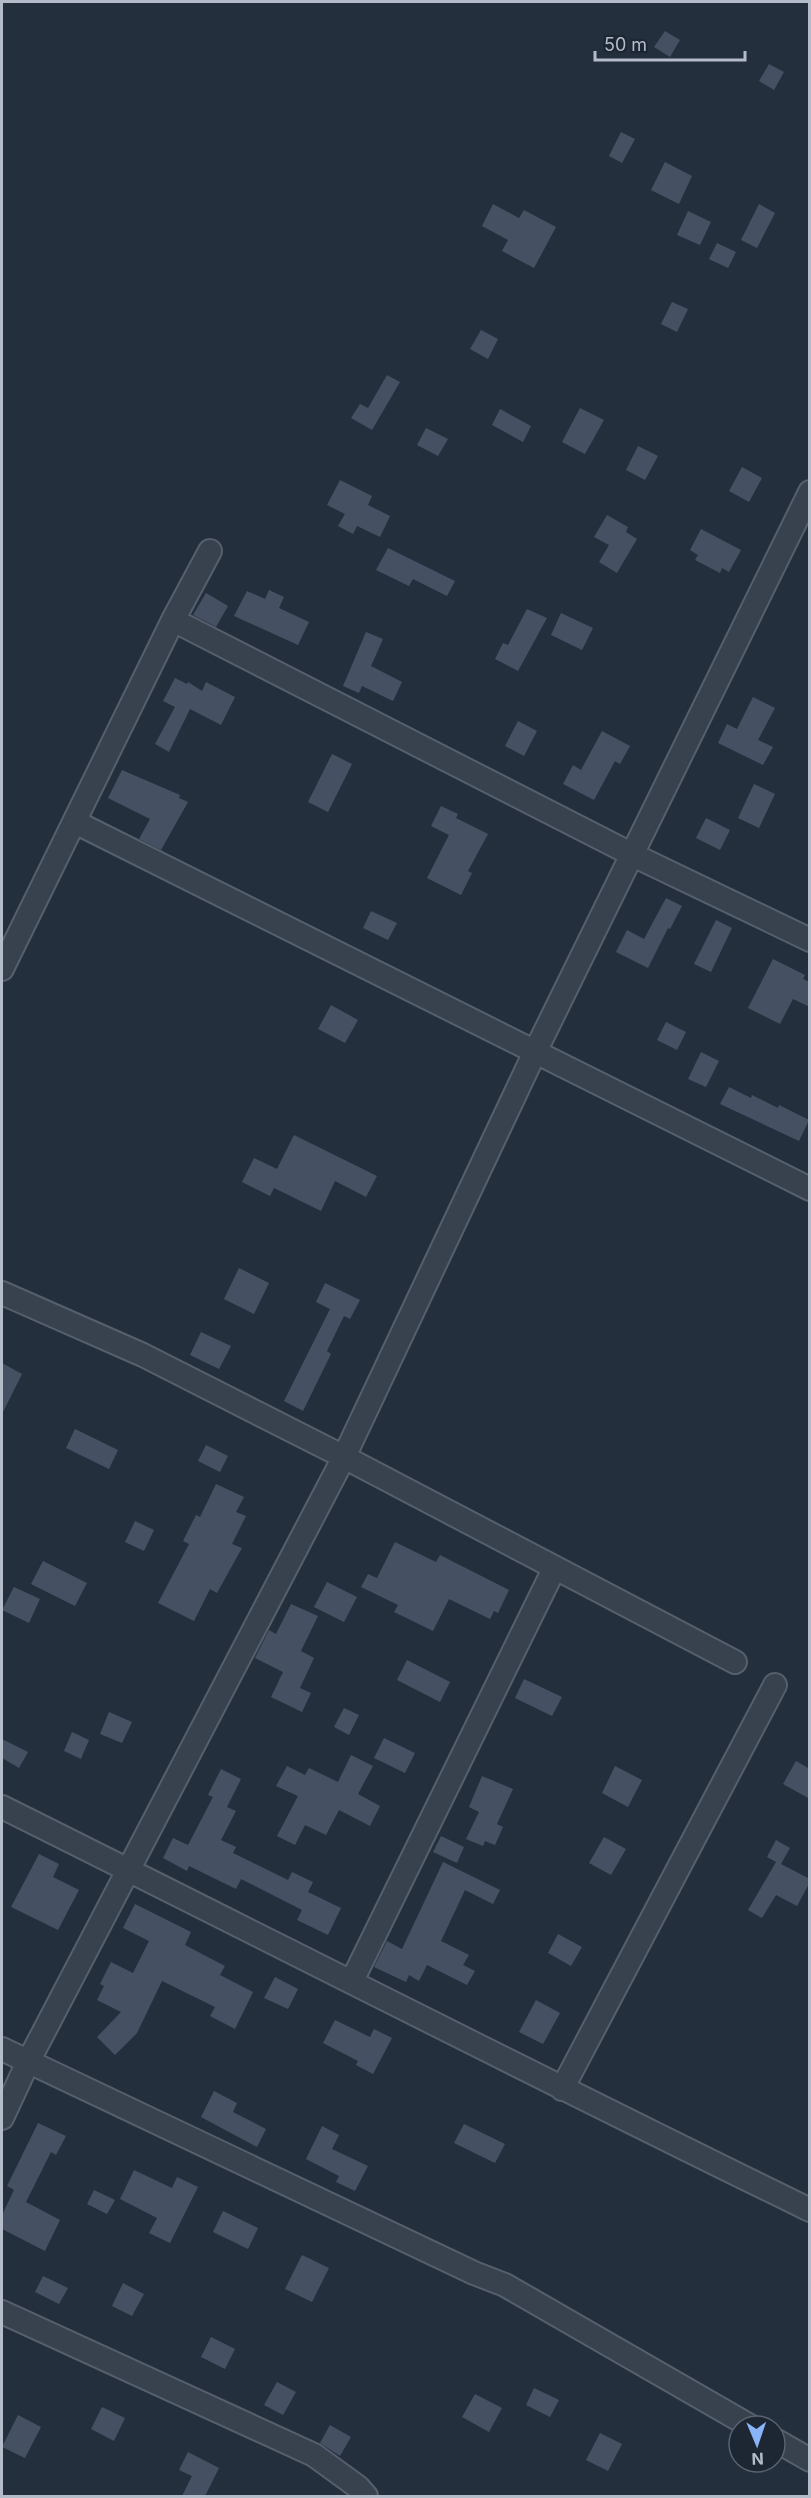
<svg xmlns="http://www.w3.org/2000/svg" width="811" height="2498" viewBox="0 0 811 2498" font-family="Inter,sans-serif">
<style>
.building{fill:#455162}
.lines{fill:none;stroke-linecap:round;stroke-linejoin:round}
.minor-casing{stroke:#565f6c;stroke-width:26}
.minor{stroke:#38414e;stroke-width:22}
</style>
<rect width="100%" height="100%" fill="#242f3e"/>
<path class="building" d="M665,31L680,40L670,57L654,47Z
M769,64L784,72L774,90L759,81Z
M621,132L635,139L622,163L609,156Z
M665,162L692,176L679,204L651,190Z
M493,204L519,218L524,210L556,227L534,268L502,251L508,240L482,226Z
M759,204L775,213L757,248L741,240Z
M688,211L711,222L700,245L677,235Z
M717,243L736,252L728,268L709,259Z
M672,302L688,309L677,332L661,324Z
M481,330L498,339L488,359L470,349Z
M387,375L400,382L372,430L351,418L360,404L368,408Z
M580,408L604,420L585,454L562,442Z
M500,409L531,426L523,442L492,425Z
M426,428L448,439L438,456L417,445Z
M638,446L658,456L645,480L626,470Z
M742,467L762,478L749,502L729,491Z
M340,480L372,496L368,505L390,516L380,537L357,526L353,534L338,526L345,514L327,505Z
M607,515L628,527L626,532L637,539L617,573L599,562L609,545L594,537Z
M701,529L741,550L729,572L722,568L720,573L695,560L698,555L690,550Z
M388,548L455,581L447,596L413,579L409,586L376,570Z
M269,590L284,597L279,608L309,622L298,645L234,616L247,591L265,599Z
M206,593L228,606L216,627L193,615Z
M527,609L547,618L518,671L495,659L503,643L508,645Z
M561,613L593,628L582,650L551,635Z
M366,632L383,639L371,666L402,682L393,701L362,686L359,693L343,686Z
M175,678L187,684L188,682L202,691L206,682L235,697L221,725L190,709L169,752L155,744L175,707L163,701Z
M753,697L775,708L758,740L773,747L763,765L718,743L727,724L737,729Z
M518,721L537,731L524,756L505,746Z
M602,731L630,746L620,764L615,761L594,800L563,784L573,765L581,770Z
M332,754L352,764L328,812L308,802Z
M122,770L180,795L179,798L188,802L161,850L139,839L150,819L108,798Z
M754,784L775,794L759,828L738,818Z
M441,806L458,814L456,818L488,834L468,871L472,873L461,895L427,878L449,835L431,826Z
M706,818L730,830L720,850L696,838Z
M666,898L682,906L670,929L668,928L648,968L616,952L627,930L644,939Z
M371,911L397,923L388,940L363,928Z
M716,920L732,928L711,972L694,964Z
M773,959L805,975L803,979L810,982V1007L793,999L780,1024L748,1008Z
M331,1005L358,1020L345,1043L318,1029Z
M666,1022L686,1032L677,1050L657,1040Z
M701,1052L719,1061L706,1087L688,1079Z
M729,1087L751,1098L752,1095L778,1108L779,1105L809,1120L799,1141L720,1104Z
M294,1135L377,1176L366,1197L335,1181L321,1211L274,1188L270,1196L242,1182L254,1158L277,1169Z
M239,1268L269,1283L254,1314L224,1299Z
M325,1283L360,1300L350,1319L344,1316L327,1351L331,1354L303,1411L284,1401L330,1309L316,1302Z
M201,1332L231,1346L219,1369L190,1355Z
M2,1363L22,1374L2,1414Z
M75,1429L118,1450L109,1469L66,1448Z
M206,1445L228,1456L220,1472L198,1461Z
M216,1484L244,1497L236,1512L246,1516L232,1544L242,1548L217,1593L210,1589L194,1621L158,1603L189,1544L183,1541L196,1515L200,1517Z
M135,1521L154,1530L144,1551L125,1542Z
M395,1542L436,1562L440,1555L509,1590L498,1613L494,1611L490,1619L449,1599L433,1631L394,1612L398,1605L361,1587L368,1574L377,1578Z
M43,1561L87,1583L75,1606L31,1584Z
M327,1582L357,1597L344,1622L314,1607Z
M14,1587L40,1599L29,1623L2,1610Z
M291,1604L318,1616L301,1651L314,1658L300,1688L311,1693L302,1712L271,1697L283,1672L255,1658L269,1630L276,1634Z
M407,1660L450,1682L440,1702L397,1680Z
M524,1679L562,1697L552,1716L515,1698Z
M344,1708L359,1715L349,1735L334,1727Z
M109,1712L132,1722L122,1743L100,1734Z
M72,1732L89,1740L81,1759L64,1751Z
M384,1738L415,1753L405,1773L374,1758Z
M2,1739L28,1752L19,1768L2,1758Z
M351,1755L373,1766L358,1794L380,1806L370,1826L339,1810L326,1835L305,1825L295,1845L277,1836L298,1796L276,1786L287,1766L305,1775L309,1768L338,1782Z
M796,1761L810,1769V1799L783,1784Z
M615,1766L642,1780L628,1807L602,1793Z
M221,1769L241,1779L227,1807L236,1811L221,1840L236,1847L233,1853L288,1880L292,1872L313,1882L308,1892L341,1908L328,1935L297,1920L302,1910L241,1879L236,1889L189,1866L187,1871L163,1858L173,1838L188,1845L213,1797L208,1795Z
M482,1776L513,1789L497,1824L503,1827L495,1845L485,1841L483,1846L466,1839L479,1812L469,1807Z
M441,1836L464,1847L457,1863L433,1852Z
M604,1837L626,1849L611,1875L589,1863Z
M776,1840L790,1848L781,1864L810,1879V1882L797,1906L776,1895L762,1918L748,1910L776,1862L767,1857Z
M39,1854L59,1864L53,1877L79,1890L58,1930L11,1907Z
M443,1862L500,1890L493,1904L465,1890L441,1941L469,1955L463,1965L475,1971L467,1985L427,1965L419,1981L409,1975L406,1982L374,1967L387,1941L402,1949Z
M135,1904L191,1932L185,1945L225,1966L220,1975L253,1992L235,2029L210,2016L215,2007L162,1981L137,2033L115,2055L97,2037L121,2012L97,2000L104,1986L100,1984L111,1962L133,1973L149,1941L123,1928Z
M558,1934L582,1947L571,1966L548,1953Z
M275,1977L298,1989L288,2009L264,1998Z
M536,2000L560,2013L543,2044L519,2032Z
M335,2020L370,2037L374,2029L392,2038L373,2074L356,2065L358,2061L323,2043Z
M214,2091L237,2103L233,2112L266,2129L257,2147L201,2117Z
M38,2123L66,2136L56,2155L51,2152L26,2202L60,2220L45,2251L2,2229V2215L14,2190L7,2186Z
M464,2124L505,2144L495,2163L454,2143Z
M322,2126L339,2135L332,2149L368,2166L355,2191L336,2182L339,2176L306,2159Z
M134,2170L172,2188L177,2177L198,2187L170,2243L149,2233L157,2218L120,2199Z
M94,2190L115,2200L107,2214L87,2204Z
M223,2211L258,2228L248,2249L213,2232Z
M302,2255L329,2268L312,2302L285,2289Z
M43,2276L68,2288L59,2304L35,2292Z
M123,2283L144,2294L132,2316L112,2306Z
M211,2337L235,2349L225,2369L201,2357Z
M277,2382L296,2392L283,2415L264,2405Z
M534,2388L559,2400L550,2417L526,2405Z
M475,2394L502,2408L489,2432L462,2417Z
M102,2407L125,2418L114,2441L91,2429Z
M18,2415L41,2427L25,2458L2,2447Z
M330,2425L351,2437L340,2456L320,2443Z
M600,2433L622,2444L608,2471L586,2460Z
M188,2452L219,2468L205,2496H182L192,2476L179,2470Z"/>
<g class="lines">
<defs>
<path id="minor" d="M173,620L633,855L810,940
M75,822L810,1189
M2,969L173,620L210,551
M2,1293L143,1355L344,1457L735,1662
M2,1807C271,1941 539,2078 810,2210
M352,1981L554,1569
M2,2049L474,2273L505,2285L750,2426
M562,2089L775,1685
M2,2118L28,2062L344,1457L535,1052L810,492
M2,2312L314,2455L358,2487L366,2496
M775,2440L810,2460"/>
</defs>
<use href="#minor" class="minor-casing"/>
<use href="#minor" class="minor"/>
</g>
<rect width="811" height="2498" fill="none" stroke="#b4bcc9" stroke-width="6"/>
<g transform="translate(757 2444) rotate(178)"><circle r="28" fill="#1d2633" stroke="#59626f" stroke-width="1.5"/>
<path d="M0-4.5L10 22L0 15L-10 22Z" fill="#8ab4f8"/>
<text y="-9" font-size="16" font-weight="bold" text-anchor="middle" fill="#b4bcc9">N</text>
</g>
<path d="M595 51v9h150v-9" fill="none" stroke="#b4bcc9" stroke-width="3"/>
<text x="604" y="51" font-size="18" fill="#b4bcc9" stroke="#1d2633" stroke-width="4.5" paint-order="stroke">50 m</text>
</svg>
